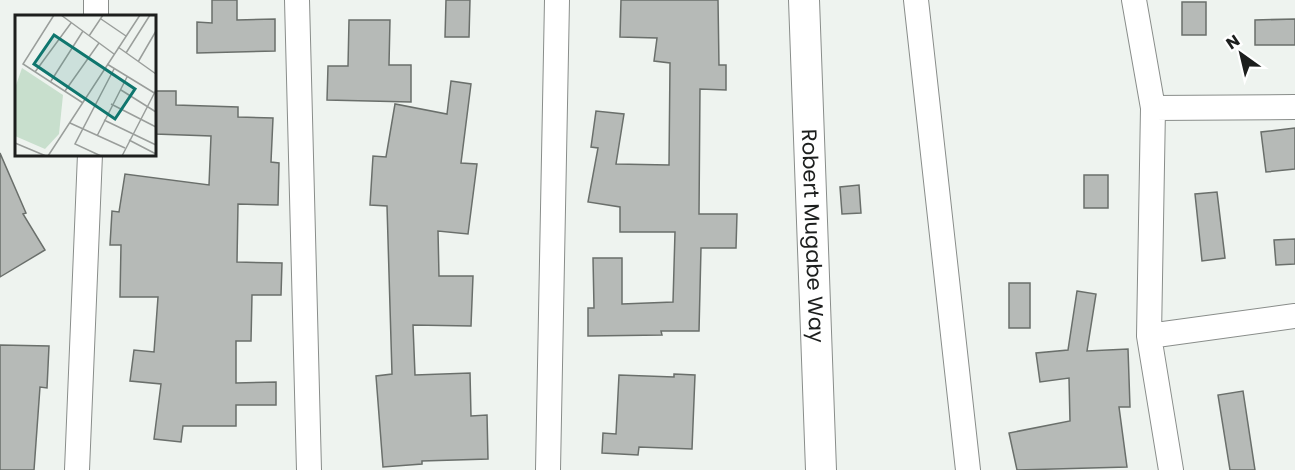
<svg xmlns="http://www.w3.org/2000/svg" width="1295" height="470" viewBox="0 0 1295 470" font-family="Poppins,sans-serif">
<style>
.building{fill:#b6bab7;stroke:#6a6f6b;stroke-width:1.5}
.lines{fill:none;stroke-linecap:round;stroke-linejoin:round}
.minor-casing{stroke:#898d8a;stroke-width:26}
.tertiary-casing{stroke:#898d8a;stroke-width:32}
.minor{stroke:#fff;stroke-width:24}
.tertiary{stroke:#fff;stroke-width:30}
.labels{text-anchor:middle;stroke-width:4.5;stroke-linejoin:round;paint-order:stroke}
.street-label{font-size:21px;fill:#1c1e1d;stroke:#fff}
.inset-road{fill:none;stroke:#9a9e9b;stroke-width:1.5}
.view{fill:#0f766e;fill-opacity:0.15;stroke:#0f766e;stroke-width:3}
.inset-edge{fill:none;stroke:#1c1e1d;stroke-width:3}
</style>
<rect width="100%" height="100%" fill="#eef3ef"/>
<path class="building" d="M212,0H237V20L275,19V51L197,53V22L212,23Z
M446,0H470L469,37H445Z
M621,0H718L719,65H726V90L700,89L699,214H737L736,248H701L699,331H661L662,335L588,336V308H594L593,258H622V304L673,302L675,232H620V207L588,202L598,148L591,147L596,111L624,114L616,164L669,165L670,63L654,61L657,38L620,37Z
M1182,2H1206V35H1182Z
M1295,19V45H1255V20Z
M349,20H390L389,65H411V102L327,100L328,66H348Z
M451,81L471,84L461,163L477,164L468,234L438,231L439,276H473L471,326L413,325L415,375L470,373L471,416L487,415L488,459L422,461V464L383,467L376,376L392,374L387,206L370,205L373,156L386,157L395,104L447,114Z
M156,91H176V105L238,107V117L273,118L271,162L279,163L278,205L238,204L237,262L282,263L281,295H252L251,341H236V383L276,382V405H236V426H183L181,442L154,439L161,384L130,381L134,350L154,352L158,297H120L121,245H110L112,211L119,212L125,174L209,185L211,136L155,134Z
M1295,128V169L1266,172L1261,132Z
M0,153L26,213L23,214L45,250L0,277Z
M1084,175H1108V208H1084Z
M859,185L861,213L842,214L840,187Z
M1217,192L1225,258L1202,261L1195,194Z
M1295,239V264L1276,265L1274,240Z
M1009,283H1030V328H1009Z
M1077,291L1096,294L1087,351L1128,349L1130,407H1119L1127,467L1017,470L1009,433L1070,421L1069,378L1040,382L1036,353L1068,350Z
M0,345L49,346L47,388L40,387L34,470H0Z
M674,374L695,375L692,449L639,447L638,455L602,453L603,433L616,434L619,375L674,377Z
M1243,391L1255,470H1230L1218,395Z"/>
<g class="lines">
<defs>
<path id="minor" d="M297,0L309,470
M916,0L968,470
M1134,0L1153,108L1149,336L1171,470
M96,16V0
M1153,108L1295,107
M1149,336L1295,316
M77,470L90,154
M548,470L557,0"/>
<g id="tertiary">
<path id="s1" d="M804,0L821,470"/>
</g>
</defs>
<use href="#minor" class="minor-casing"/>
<use href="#tertiary" class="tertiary-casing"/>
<use href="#minor" class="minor"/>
<use href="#tertiary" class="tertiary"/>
</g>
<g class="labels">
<g class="street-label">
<text dy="7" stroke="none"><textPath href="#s1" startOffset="236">Robert Mugabe Way</textPath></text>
</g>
</g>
<g transform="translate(15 15)">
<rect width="141" height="141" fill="#eef3ef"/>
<path d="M7,53L48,80L44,119L30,134L0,121V73Z" fill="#c8dfcd"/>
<path class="inset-road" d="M39,0L8,49L68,88M46,0L99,39M86,4L111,21M74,21L88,0M103,32L141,59M111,38L135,0M123,47L141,16M92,49L141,79M20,57L56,8M36,66L68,16M106,75L141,97M50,76L84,28M96,89L141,112M89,105L141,130M55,108L110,133M82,121L112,62M114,125L141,139M0,128L31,141M33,141L125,0M86,141L60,129L99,54M107,141L141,75"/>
<path class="view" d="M39,20L120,74L100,104L19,49Z"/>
<rect width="141" height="141" class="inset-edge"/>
</g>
<g transform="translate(1241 54) rotate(326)" stroke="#ffffff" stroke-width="4.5" paint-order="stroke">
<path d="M0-4.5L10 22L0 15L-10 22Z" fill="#1c1e1d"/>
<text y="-9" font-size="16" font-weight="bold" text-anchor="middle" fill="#1c1e1d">N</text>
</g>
</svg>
